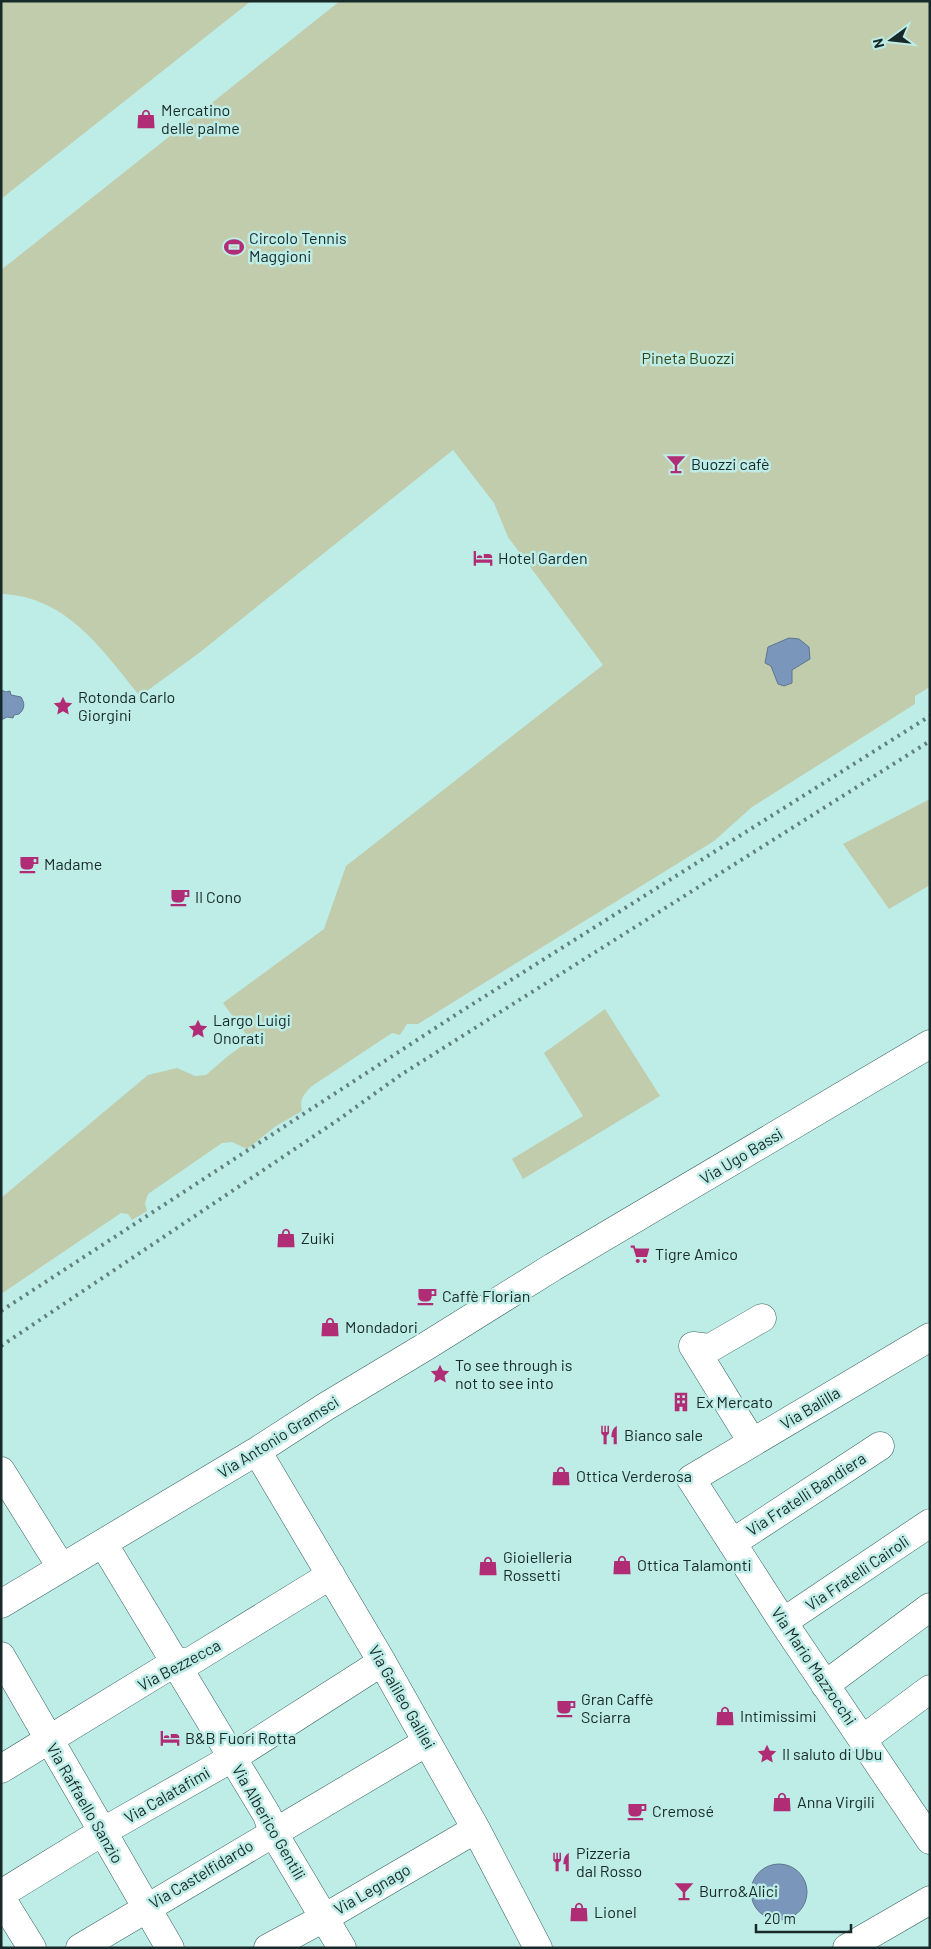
<svg xmlns="http://www.w3.org/2000/svg" width="931" height="1949" viewBox="0 0 931 1949" font-family="Barlow,sans-serif">
<style>
.green{fill:#c1ccac}
.water{fill:#7a97bb;stroke:#5c768f}
.lines{fill:none;stroke-linecap:round;stroke-linejoin:round}
.minor-casing{stroke:#37625e;stroke-width:29}
.minor{stroke:#fff;stroke-width:28}
.rail{stroke:#63827f;stroke-width:4;stroke-dasharray:2.5 5;stroke-linecap:butt}
.labels{text-anchor:middle;stroke-width:5;stroke-linejoin:round;paint-order:stroke}
.poi-label{font-size:16px;fill:#172928;stroke:#beece7;text-anchor:start}
.park-label{font-size:16px;fill:#364311;stroke:#beece7}
.street-label{font-size:16px;fill:#172928;stroke:#beece7}
</style>
<rect width="100%" height="100%" fill="#beece7"/>
<path class="green" d="M1,1H251L1,199Z
M340,1H930V687L915,696V704L752,807L714,841L418,1024H407L400,1035L392,1033L312,1086C304,1094 299,1099 302,1111L276,1126L247,1149L232,1142L222,1143L148,1194L145,1203L147,1211L132,1220L128,1214L121,1213L1,1294V1198L148,1075L177,1068L195,1076L206,1075L228,1056L250,1040L223,1003L324,929L346,866L603,665L508,537L494,503L453,450L199,653L140,696C102,650 67,596 1,594V270Z
M930,799V885L889,909L843,844Z
M605,1009L660,1096L523,1179L512,1159L583,1116L544,1053Z"/>
<path class="water" d="M789,638L799,639L809,647L810,659L792,670V683L784,686L778,684L771,666L765,663L768,647Z
M1,690L6,692L10,691L11,695L21,697C25,703 25,709 19,714L14,715L13,718L7,717L1,720Z
M751 1892a28 28 0 1 1 56 0a28 28 0 1 1-56 0Z"/>
<g class="lines">
<defs>
<path id="minor" d="M930,1337L691,1479L783,1622L930,1840
M693,1346L752,1442
M693,1346L710,1348L762,1318
M257,1451L382,1662L476,1829L538,1948
M1,1471L61,1567
M105,1542L109,1553L267,1815L273,1832L342,1948
M732,1543L880,1446
M1,1604L257,1451L325,1407L428,1345L553,1267L930,1044
M783,1622L930,1523
M1,1656L170,1948
M825,1685L930,1607
M863,1739L930,1689
M1,1769L174,1663L191,1661L331,1575
M1,1894L102,1832L232,1758L382,1662
M1,1898L32,1948
M80,1948L427,1742
M268,1948L324,1918L476,1829
M847,1948L930,1900"/>
</defs>
<use href="#minor" class="minor-casing"/>
<use href="#minor" class="minor"/>
<path class="rail" d="M1,1311L460,1012L930,716
M1,1346L338,1120L402,1074L930,741"/>
</g>
<defs>
<symbol id="shop-bare" viewBox="-9 -9 18 18"><path d="M-5-2.5h2.3a2.7 3.5 0 0 1 5.4 0H5L5.5 6h-11ZM-1.5-2.5h3a1.5 2.3 0 0 0-3 0Z" fill="#b02d75" stroke="#beece7" stroke-width="2.5" paint-order="stroke"/></symbol>
<symbol id="stadium-bare" viewBox="-9 -9 18 18"><path d="M0-5a6.5 5 0 1 0 0 10a6.5 5 0 1 0 0-10ZM-3.5-1.8h7v3.6h-7Z" fill="#b02d75" stroke="#beece7" stroke-width="2.5" paint-order="stroke"/></symbol>
<symbol id="bar-bare" viewBox="-9 -9 18 18"><path d="M-6-5H6L.8 .8V4.5H3.5V6h-7V4.5H-.8V.8Z" fill="#b02d75" stroke="#beece7" stroke-width="2.5" paint-order="stroke"/></symbol>
<symbol id="hotel-bare" viewBox="-9 -9 18 18"><path d="M-6-4.5h1.5V1H6V5H4.5V3h-9V5H-6ZM-4 0a1.8 1.8 0 1 1 3.6 0ZM.5 0V-2.5h3Q6-2.5 6 0Z" fill="#b02d75" stroke="#beece7" stroke-width="2.5" paint-order="stroke"/></symbol>
<symbol id="sight-bare" viewBox="-9 -9 18 18"><path d="M0-6L1.8-2.2L6-1.7L2.9 1.2L3.7 5.4L0 3.3L-3.7 5.4L-2.9 1.2L-6-1.7L-1.8-2.2Z" fill="#b02d75" stroke="#beece7" stroke-width="2.5" paint-order="stroke"/></symbol>
<symbol id="cafe-bare" viewBox="-9 -9 18 18"><path d="M-5.5-4.5H6V0H3Q3 3.5 0 3.5H-2.5Q-5.5 3.5-5.5 0ZM3-3.2v2h1.7v-2ZM-6 4.5H4V6H-6Z" fill="#b02d75" stroke="#beece7" stroke-width="2.5" paint-order="stroke"/></symbol>
<symbol id="supermarket-bare" viewBox="-9 -9 18 18"><path d="M-6-5.5h2.5l.6 2H6L4.5 2H-2.5L-4.4-4H-6ZM-1.5 3.2a1.3 1.3 0 1 0 .1 0ZM3 3.2a1.3 1.3 0 1 0 .1 0Z" fill="#b02d75" stroke="#beece7" stroke-width="2.5" paint-order="stroke"/></symbol>
<symbol id="building-bare" viewBox="-9 -9 18 18"><path d="M-4-6H4V6H1V3H-1V6H-4ZM-2.5-4.3h1.7v1.8h-1.7ZM.8-4.3h1.7v1.8H.8ZM-2.5-1h1.7V.8h-1.7ZM.8-1h1.7V.8H.8Z" fill="#b02d75" stroke="#beece7" stroke-width="2.5" paint-order="stroke"/></symbol>
<symbol id="restaurant-bare" viewBox="-9 -9 18 18"><path d="M-5-6h1v4h1v-4h1v4h1v-4h1v5L-1.5 .5V6h-2V.5L-5-1ZM5-6V6H3V1.5H1.5Q1.5-4 5-6Z" fill="#b02d75" stroke="#beece7" stroke-width="2.5" paint-order="stroke"/></symbol>
</defs>
<g fill-rule="evenodd">
<use href="#shop-bare" x="132" y="105" width="28" height="28"/>
<use href="#stadium-bare" x="220" y="233" width="28" height="28"/>
<use href="#bar-bare" x="662" y="450" width="28" height="28"/>
<use href="#hotel-bare" x="469" y="544" width="28" height="28"/>
<use href="#sight-bare" x="49" y="692" width="28" height="28"/>
<use href="#cafe-bare" x="15" y="850" width="28" height="28"/>
<use href="#cafe-bare" x="166" y="883" width="28" height="28"/>
<use href="#sight-bare" x="184" y="1015" width="28" height="28"/>
<use href="#shop-bare" x="272" y="1224" width="28" height="28"/>
<use href="#supermarket-bare" x="626" y="1240" width="28" height="28"/>
<use href="#cafe-bare" x="413" y="1282" width="28" height="28"/>
<use href="#shop-bare" x="316" y="1313" width="28" height="28"/>
<use href="#sight-bare" x="426" y="1360" width="28" height="28"/>
<use href="#building-bare" x="667" y="1388" width="28" height="28"/>
<use href="#restaurant-bare" x="595" y="1421" width="28" height="28"/>
<use href="#shop-bare" x="547" y="1462" width="28" height="28"/>
<use href="#shop-bare" x="608" y="1551" width="28" height="28"/>
<use href="#shop-bare" x="474" y="1552" width="28" height="28"/>
<use href="#cafe-bare" x="552" y="1694" width="28" height="28"/>
<use href="#shop-bare" x="711" y="1702" width="28" height="28"/>
<use href="#hotel-bare" x="156" y="1724" width="28" height="28"/>
<use href="#sight-bare" x="753" y="1740" width="28" height="28"/>
<use href="#shop-bare" x="768" y="1788" width="28" height="28"/>
<use href="#cafe-bare" x="623" y="1797" width="28" height="28"/>
<use href="#restaurant-bare" x="547" y="1848" width="28" height="28"/>
<use href="#bar-bare" x="670" y="1877" width="28" height="28"/>
<use href="#shop-bare" x="565" y="1898" width="28" height="28"/>
</g>
<g class="labels">
<g class="poi-label">
<text x="161" y="116">Mercatino<tspan x="161" dy="18">delle palme</tspan></text>
<text x="249" y="244">Circolo Tennis<tspan x="249" dy="18">Maggioni</tspan></text>
<text x="691" y="470">Buozzi cafè</text>
<text x="498" y="564">Hotel Garden</text>
<text x="78" y="703">Rotonda Carlo<tspan x="78" dy="18">Giorgini</tspan></text>
<text x="44" y="870">Madame</text>
<text x="195" y="903">Il Cono</text>
<text x="213" y="1026">Largo Luigi<tspan x="213" dy="18">Onorati</tspan></text>
<text x="301" y="1244">Zuiki</text>
<text x="655" y="1260">Tigre Amico</text>
<text x="442" y="1302">Caffè Florian</text>
<text x="345" y="1333">Mondadori</text>
<text x="455" y="1371">To see through is<tspan x="455" dy="18">not to see into</tspan></text>
<text x="696" y="1408">Ex Mercato</text>
<text x="624" y="1441">Bianco sale</text>
<text x="576" y="1482">Ottica Verderosa</text>
<text x="503" y="1563">Gioielleria<tspan x="503" dy="18">Rossetti</tspan></text>
<text x="637" y="1571">Ottica Talamonti</text>
<text x="581" y="1705">Gran Caffè<tspan x="581" dy="18">Sciarra</tspan></text>
<text x="740" y="1722">Intimissimi</text>
<text x="185" y="1744">B&amp;B Fuori Rotta</text>
<text x="782" y="1760">Il saluto di Ubu</text>
<text x="797" y="1808">Anna Virgili</text>
<text x="652" y="1817">Cremosé</text>
<text x="576" y="1859">Pizzeria<tspan x="576" dy="18">dal Rosso</tspan></text>
<text x="699" y="1897">Burro&amp;Alici</text>
<text x="594" y="1918">Lionel</text>
</g>
<g class="park-label">
<text x="688" y="364">Pineta Buozzi</text>
</g>
<g class="street-label">
<text transform="translate(741 1156) rotate(-31)" y="6">Via Ugo Bassi</text>
<text transform="translate(810 1408) rotate(-31)" y="6">Via Balilla</text>
<text transform="translate(278 1437) rotate(-32)" y="6">Via Antonio Gramsci</text>
<text transform="translate(806 1494) rotate(-33)" y="6">Via Fratelli Bandiera</text>
<text transform="translate(857 1573) rotate(-34)" y="6">Via Fratelli Cairoli</text>
<text transform="translate(179 1665) rotate(-28)" y="6">Via Bezzecca</text>
<text transform="translate(814 1666) rotate(56)" y="6">Via Mario Mazzocchi</text>
<text transform="translate(402 1697) rotate(60)" y="6">Via Galileo Galilei</text>
<text transform="translate(167 1795) rotate(-30)" y="6">Via Calatafimi</text>
<text transform="translate(85 1803) rotate(60)" y="6">Via Raffaello Sanzio</text>
<text transform="translate(269 1822) rotate(60)" y="6">Via Alberico Gentili</text>
<text transform="translate(201 1874) rotate(-31)" y="6">Via Castelfidardo</text>
<text transform="translate(372 1889) rotate(-30)" y="6">Via Legnago</text>
</g>
</g>
<rect width="931" height="1949" fill="none" stroke="#172928" stroke-width="5"/>
<g transform="translate(891 40) rotate(255)" stroke="#beece7" stroke-width="4" paint-order="stroke">
<path d="M0-4L9 19L0 12L-9 19Z" fill="#172928"/>
<text y="-8" font-size="14" font-weight="bold" text-anchor="middle" fill="#172928">N</text>
</g>
<path d="M756 1924v8h95v-8" fill="none" stroke="#172928" stroke-width="2.5"/>
<text x="764" y="1924" font-size="15" fill="#172928" stroke="#beece7" stroke-width="4" paint-order="stroke">20 m</text>
</svg>
